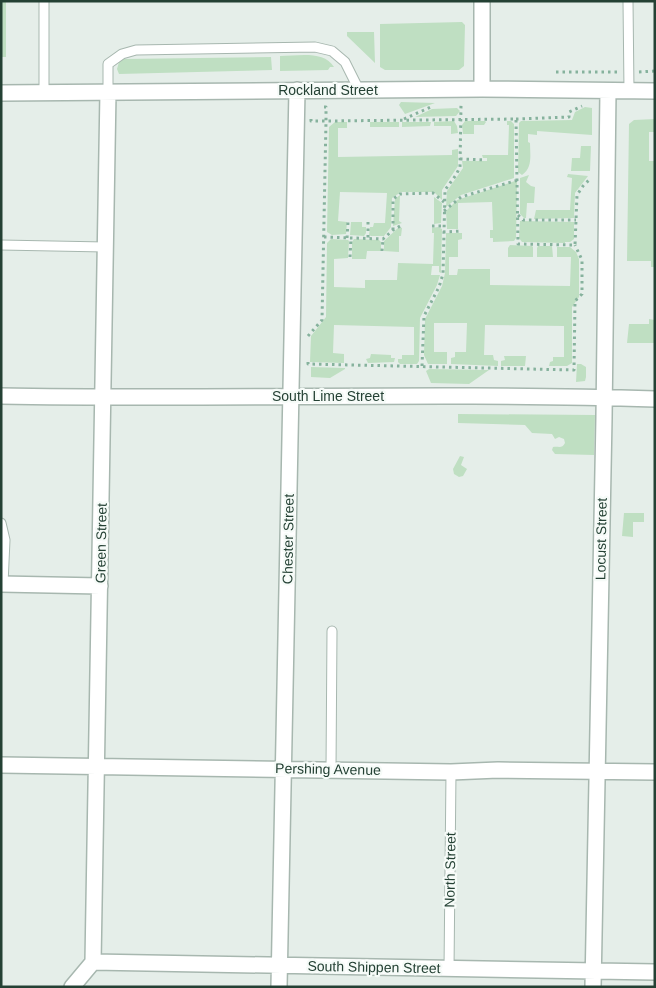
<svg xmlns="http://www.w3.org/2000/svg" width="656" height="988" viewBox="0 0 656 988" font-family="Arial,sans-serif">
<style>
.green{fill:#bfdfc2}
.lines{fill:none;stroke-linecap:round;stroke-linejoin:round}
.lane-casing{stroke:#a7b7af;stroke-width:11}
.street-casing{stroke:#a7b7af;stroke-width:18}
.path{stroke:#86b29d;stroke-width:3;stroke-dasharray:2.5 4;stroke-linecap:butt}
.lane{stroke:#fff;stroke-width:9}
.street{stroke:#fff;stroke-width:15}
.labels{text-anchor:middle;stroke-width:4.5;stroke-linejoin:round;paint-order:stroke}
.street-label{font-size:14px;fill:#244134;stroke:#f6fbf8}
</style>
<rect width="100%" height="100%" fill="#e5eee9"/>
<path class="green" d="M1,1H6V57H1Z
M462,22L465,25L464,66L459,70H385L380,67V24Z
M347,32H374L375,63L347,36Z
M280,56C297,56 324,50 334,67H330L328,70L280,71Z
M271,57L272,70L119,74L117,69L119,62L123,59Z
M401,102L435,103L405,114L399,105Z
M585,107L592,108V135L537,131V135L528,134V142L530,143C530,154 533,168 522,175L518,172L519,123L521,121L572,120L575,112Z
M457,108L460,111L456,116L415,117L432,109Z
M655,119V132H649V161H655V267H651V261H627L629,124L634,120Z
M454,121L457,126L458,133L451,134V126H434V122Z
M465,121H485L486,122L484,125H474V134H463L462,125Z
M507,121H511L514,124V178L461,195L446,207L447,191L463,168L462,161H487V158H483L482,155H508L509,125H507Z
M335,122H347V128H338V157L452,155V150L458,149V166L442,190V200L434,192H401L392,198L391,227L384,236H371L369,235L370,227H373L374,223H385L387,193L340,192L338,221L347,222L346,234L332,235L327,232L329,127Z
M370,122H399V127H370Z
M402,122H431L430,126L402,127Z
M581,146H591L590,171H571L572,158H580Z
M568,174L588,176L575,193L574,218L534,219L536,210H570L572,178L567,177Z
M529,175L526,182L531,186L535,187L534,203H527L526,218H524L520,214V178Z
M515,181L517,182L516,238L514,241L493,242V238H490V230H493L492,202L458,203V229H447L446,211L457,200Z
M400,195L399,221L402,223L393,226L395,199Z
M434,197L442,203L441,223L434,224Z
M520,221L574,222V239L570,242H565V243L522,242L519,238Z
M351,222H362V227H366V233L364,236L350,235Z
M399,227L402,228L401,236H399V252L384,251V241Z
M438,227L442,229L441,273L439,272V266H432L431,275H440L437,285L420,318L419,361L417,364H400L398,362V359H402V355H414V327L334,325L333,353L344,354V363L310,362L311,336L326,317L327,243L331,239L348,240L349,241L348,258L334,259V287L365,288V280H397L398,263L433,264L434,233H432V228Z
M446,233H462V239L458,240V257H449V275H457L458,269H490V285L570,286L571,257H557V247H570L576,252L579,259V297L572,307V363L567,366H549L550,362L553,361V357H564V326L485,325L484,355H493L494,360L498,361V366L451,364V358L455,357V352H466L467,323H434V352H447V364H428L424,355L425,319L442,286L445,273Z
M354,239L379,240L381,242V251H367L366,259H352V242Z
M510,245L532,246L533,247V257H508V248Z
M538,246H552L553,257H537V248Z
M649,319L655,320V343H627L629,324H649Z
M371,354L391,355V358H395L394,362L368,363L366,359L370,358Z
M504,356H526L525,366H501V361L505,360Z
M577,364H581L586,367V377L585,381L576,382Z
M311,367L345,368V369L330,378L311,377Z
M429,369L489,370L469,384L431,383L426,371Z
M458,414L595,415L594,455L555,454L552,450L553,447C559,446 562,449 565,443L564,439L559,437L555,439L552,434L532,433L525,425L458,423Z
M460,456L464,457L461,465L467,469L463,476L459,477L454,474L453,469Z
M624,513H644V522H633V537L622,536Z"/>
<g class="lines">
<defs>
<path id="lane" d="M44,1V93
M628,1L629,91
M108,92V64L122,54L136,50L315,47L332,51L345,62L359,90
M1,245L105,247
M1,523L5,540L3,584
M331,769L332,631
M449,969L451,772"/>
<path id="street" d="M482,1V89
M1,93L482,89L655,91
M1,396C219,400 437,392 655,399
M1,584L100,586
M1,765L451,772L498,770L655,772
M93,962L655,972
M72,987L93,962L108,92
M279,987L297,90
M593,987L604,418L608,91"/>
</defs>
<use href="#lane" class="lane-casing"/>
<use href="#street" class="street-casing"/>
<path class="path" d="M556,72H618
M639,72L655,71
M311,119V121H326L516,119L518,244L575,245L577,195L583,186L591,178
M404,119L433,106
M516,119L569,117V112L582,106
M460,159L486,160
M444,211L461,197L518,180
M518,215L523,220H576
M368,222V238
M432,226H443
M393,230V199L400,194L433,193L444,202
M443,232L461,231
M324,237L383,239L393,230L402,225
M347,238L348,222
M382,251L383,239
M350,257L351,238
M308,336L322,320L326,121V107H324
M308,362V364L574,370L575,301L582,294V260L575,245
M422,366L424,316L439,287L443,274L445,190L456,175L460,167L461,105"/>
<use href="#lane" class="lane"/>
<use href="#street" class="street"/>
</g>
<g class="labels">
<g class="street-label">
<text x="328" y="95">Rockland Street</text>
<text x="328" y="401">South Lime Street</text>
<text transform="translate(288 539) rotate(-89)" y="5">Chester Street</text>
<text transform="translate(601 539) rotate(-89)" y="5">Locust Street</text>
<text transform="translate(101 543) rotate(-89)" y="5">Green Street</text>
<text transform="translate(328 769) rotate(1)" y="5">Pershing Avenue</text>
<text transform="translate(450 870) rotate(-89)" y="5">North Street</text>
<text transform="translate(374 967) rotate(1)" y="5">South Shippen Street</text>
</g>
</g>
<rect width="656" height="988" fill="none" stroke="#244134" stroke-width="5"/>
</svg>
